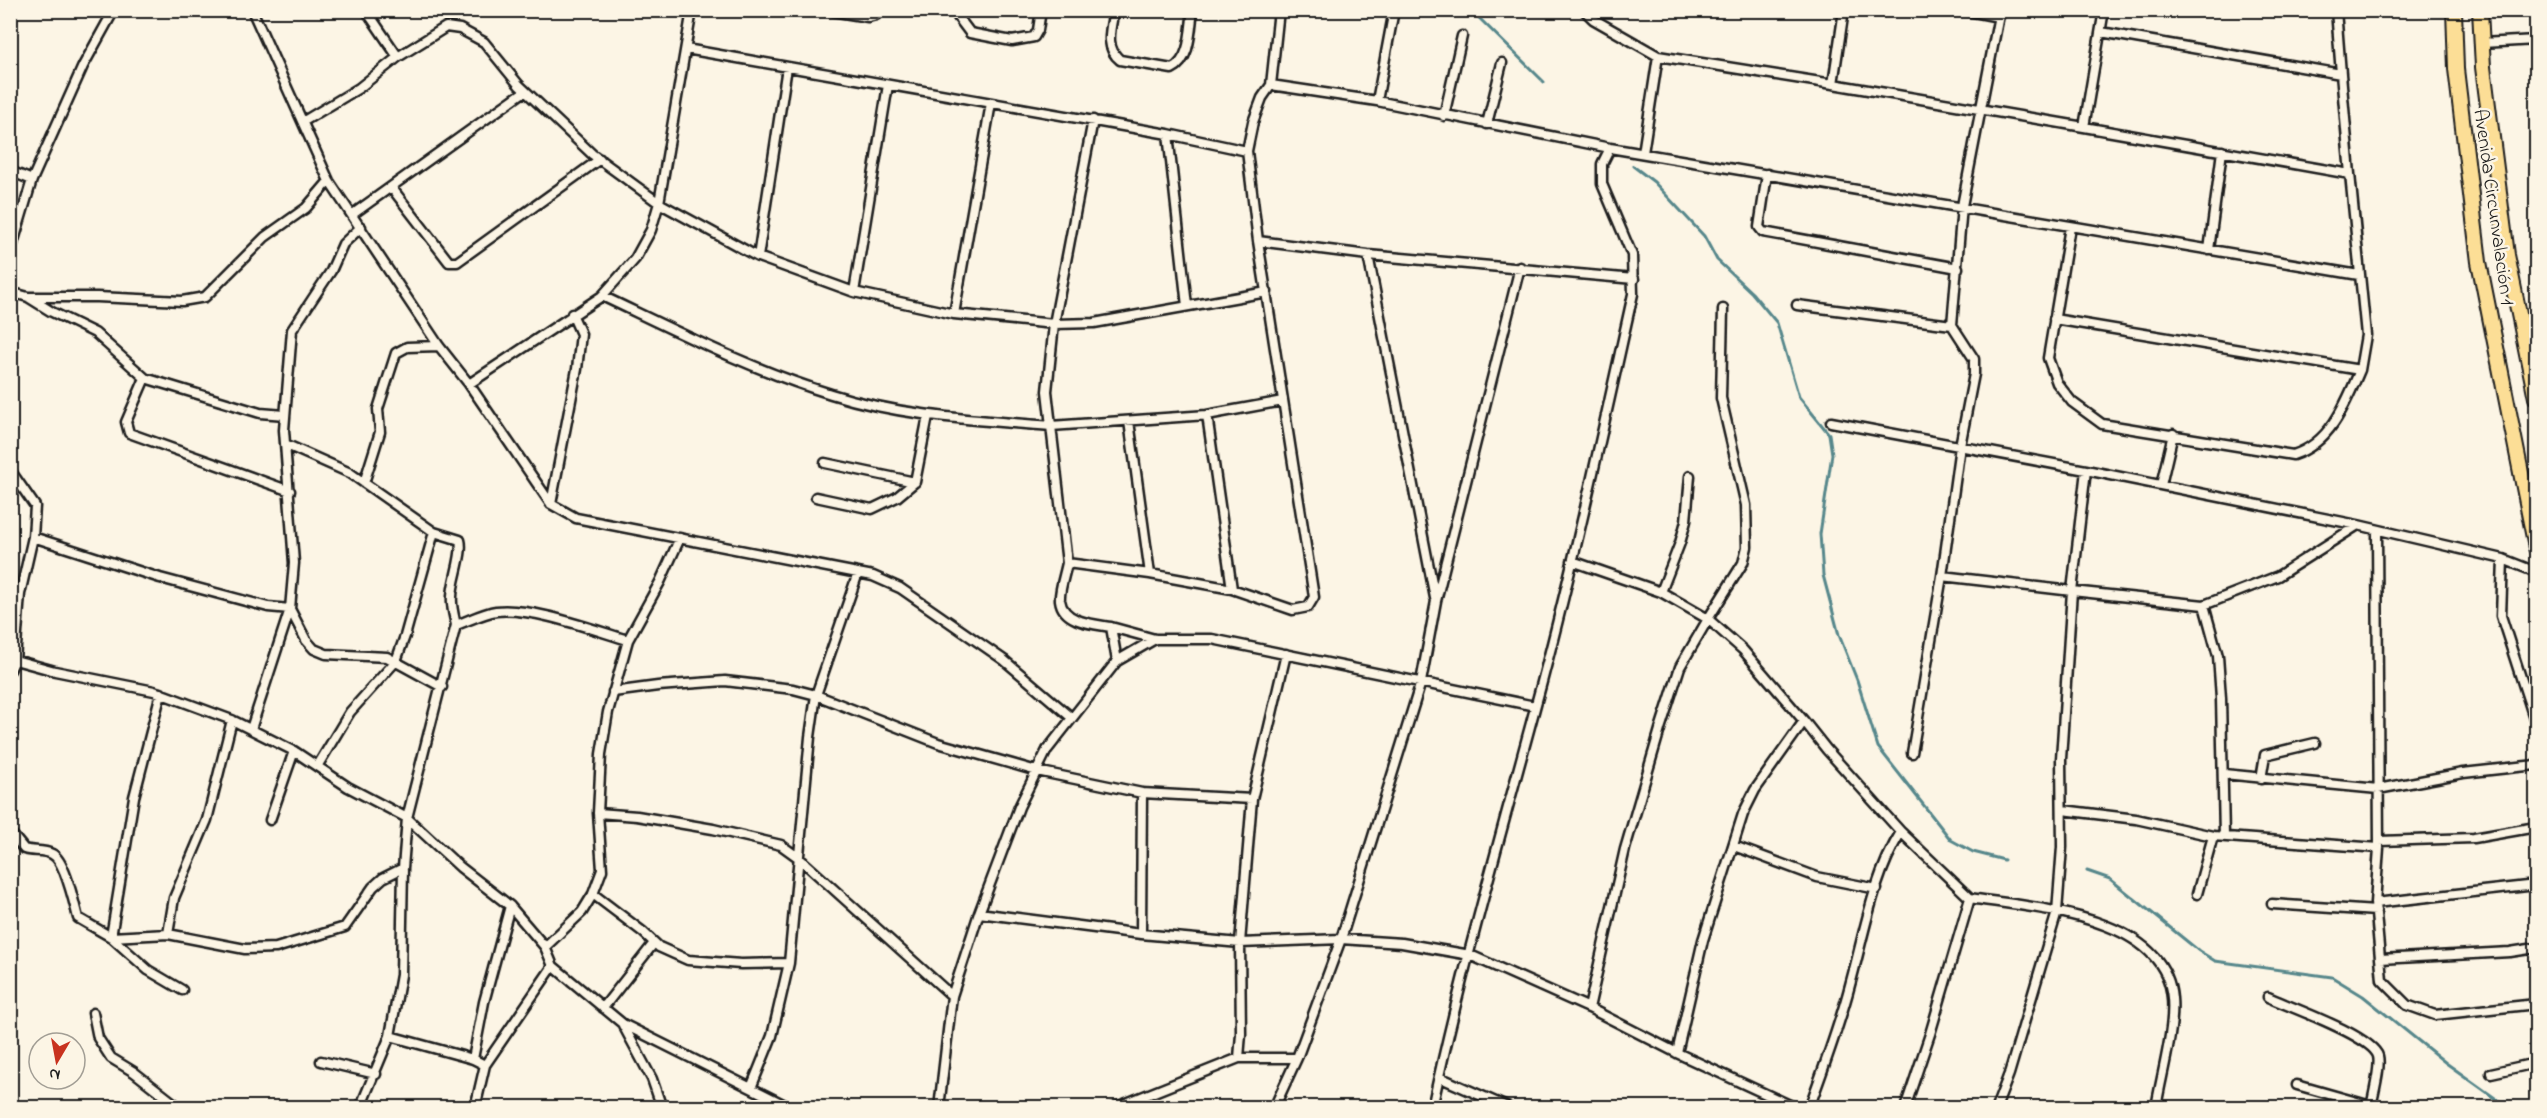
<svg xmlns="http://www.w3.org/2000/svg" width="2547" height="1118" viewBox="0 0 2547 1118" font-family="'Indie Flower',sans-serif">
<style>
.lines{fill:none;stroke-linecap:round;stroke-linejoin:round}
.stream{stroke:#57878b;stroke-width:3}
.street-casing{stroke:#1c1c1c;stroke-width:13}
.primary-casing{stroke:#1c1c1c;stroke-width:18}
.street{stroke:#fcf5e5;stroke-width:8}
.primary{stroke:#fcde96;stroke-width:14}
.labels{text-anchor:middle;stroke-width:5;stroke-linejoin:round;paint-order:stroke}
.street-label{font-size:20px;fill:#1c1c1c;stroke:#fcf5e5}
</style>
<rect width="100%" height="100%" fill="#fcf5e5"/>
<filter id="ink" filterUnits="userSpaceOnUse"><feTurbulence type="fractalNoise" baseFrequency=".0167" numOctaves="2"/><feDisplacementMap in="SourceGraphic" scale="12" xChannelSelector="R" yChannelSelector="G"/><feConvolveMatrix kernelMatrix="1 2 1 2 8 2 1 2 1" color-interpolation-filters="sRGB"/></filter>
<g filter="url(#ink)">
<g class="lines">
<path class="stream" d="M1471,10L1544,82
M1633,166L1654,182L1704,236L1717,260L1752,293L1777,323L1799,397L1829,434L1832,454L1820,534L1823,575L1839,635L1857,680L1878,747L1951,840L1973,852L2004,860
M2087,871L2110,879L2199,951L2215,961L2332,977L2363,996L2446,1063L2509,1108"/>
<defs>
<path id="street" d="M252,10L329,181L439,346L469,384L551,504L576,518L873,576L900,588L1004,660L1072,718
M366,10L398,57
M825,10L868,17L876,15L878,10
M958,10V17L970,33L1012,41L1034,37L1038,30L1041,10
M1114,10C1111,28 1104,47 1120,60L1172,69C1191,60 1190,29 1193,10
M1584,10L1593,19L1658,56
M1963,10L1999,17
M2336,10L2341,74
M2101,32L2341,74L2350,174
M2482,43L2536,40
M686,49L1168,134L1247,151
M787,67L758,257L854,292
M1833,84L2084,127
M888,85L854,292L954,314
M1271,85L1377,101L1610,148L2359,275
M1377,101L1394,10
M991,103L954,314L1054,324L1047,391L1051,426L1207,415L1232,589
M1444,116L1462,36
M1093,120L1054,324L1094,323L1267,292
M304,121L359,88L398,57L446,27L460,29L484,42L519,85L592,154L659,203L758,257
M1487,124L1502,63
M1168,134L1187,306
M1643,153L1658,56L1833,84L1844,10
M10,171L32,180L10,254
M1767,174L1759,227L1763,232L1958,268
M32,180L83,66L114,10
M391,187L449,262H457L600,159
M353,214L525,91
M361,227L343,244L331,271L292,330L284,430L294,563L290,609L306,640L314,649L326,654L387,657L442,687
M2070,227L2048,358L2057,383L2072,402L2102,424L2293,455C2331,443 2346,403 2360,370
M1258,241L1368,255L1634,279
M2209,250L2222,151
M1368,255L1435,598
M10,292L28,297L52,312L95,333L145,378L260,413L285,415
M602,296C676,331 752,370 831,394C903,417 977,420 1051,426L1067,563
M28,297H97L182,301L205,297L265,237L306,208L329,181
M1797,305L1952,325
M2054,319L2360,370L2366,335L2350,174L2084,127L2104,10
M145,378L126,422L129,433L290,491
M469,384L602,296L635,259L651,230L659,203L692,10
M1207,415L1283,401
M1831,422L2086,470L2358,525L2503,559L2536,572
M287,445L350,473L434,532L460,540C464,553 452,581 452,597C451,606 454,616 456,625
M825,463L915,482
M10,470L35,506L33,537L20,594L15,660L10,670
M364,483L380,432L378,409L396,353L407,347L439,346
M2161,485L2173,434
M816,497L872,509L897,497L915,482L928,416
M551,504L577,369L581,334L572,314
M2377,530L2379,848L2375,903L2382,980L2407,1005L2435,1015L2536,1004
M33,537L160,578L268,607L290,609L251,729
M2503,559L2501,616L2536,724
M1572,561L1661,592L1708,619L1680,667L1661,726L1625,849L1589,1008
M1150,574L1232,589L1293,610L1308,607L1314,597L1258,241L1247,151L1253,122L1262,98L1271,85L1279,10
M1942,576L1960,446L1974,374V359L1952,325L1962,206L2000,10
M1661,592L1680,543L1686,521L1690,476
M1111,627C1094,624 1063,623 1060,600C1059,590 1065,574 1067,563L1150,574L1129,421
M15,660L55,671L154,691L232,720L294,751L348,787L407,818L460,867L510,906L545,947L553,966L623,1024L791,1108
M1117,661L1111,627L1155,639H1212L1535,706
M613,692L658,686L725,681L793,689L816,695L938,743L1037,771L1142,793L1252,799
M161,693L134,797L111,937L168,934L245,949L276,948L345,927L373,887L383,878L403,868
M1804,721L1827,750L1901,832C1873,877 1864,935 1850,985C1839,1027 1824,1067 1809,1108
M1912,753L1942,576L2072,591L2086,470
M318,765L350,712L396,661L405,636L434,532
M2224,774L2378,789L2463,773L2536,765
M2261,779L2265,755L2315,743
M2063,810L2136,819L2213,836L2379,848
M598,813L637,816L713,829L781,845L799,858L952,996
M270,820L294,751
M10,832L24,849C33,852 43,849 52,854C65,860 74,903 78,918L111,937L148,970L182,990
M1901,832L1970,898L1930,1034L1905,1108
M2224,836L2221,698L2218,656L2204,605L2278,576L2358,525
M2379,841L2474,838L2536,827
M1734,846L1817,877L1877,889
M593,894L643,932L659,947L688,960L741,964L789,963
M2197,894L2213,836
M1970,898C2033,908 2165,915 2172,998C2175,1029 2161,1076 2156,1108
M2375,903L2536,885
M2272,904L2376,911
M979,913L1141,934L1240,943L1341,939L1402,943L1470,955L1589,1008L1677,1053L1796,1108
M168,934L174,898L207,820L232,720
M1141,934L1142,793
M545,947L582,912L593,894L602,870L598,813L601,754L608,712L628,640L660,582L680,538
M2380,959L2510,952L2536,948
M2268,997C2290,1007 2372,1036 2378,1056C2381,1067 2373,1095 2371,1108
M603,1008L654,943
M93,1013L98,1038L111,1058L134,1072L180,1108
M623,1025L652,1079L662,1108
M390,1036L473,1059L485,1065
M1677,1053L1703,940L1743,814L1755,790L1804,721L1743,650L1708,619L1743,563L1747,547L1746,505L1721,398L1723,309
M1239,1058L1241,1034L1240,943L1252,799L1286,654
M473,1059L484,1002L510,906
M321,1061L376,1074
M2491,1073L2536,1063
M1439,1077L1509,1108
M2297,1085L2378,1108
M751,1088L772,1036L789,963L810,737L816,695L858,573
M360,1108L390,1036L401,975L403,868L407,818L456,625C468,621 483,613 496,611C533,607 591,629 628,640
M475,1108L485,1065L553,966
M939,1108L952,996L979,913L1019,807L1047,750L1117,661L1155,639
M1114,1108L1239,1058H1297
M1274,1108L1297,1058L1341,939L1421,682L1436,601L1520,267
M1432,1108C1463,964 1504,824 1542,682C1576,554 1604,424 1633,294L1632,255L1602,184V164L1610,148
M1996,1108L2009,1074L2057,912L2062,847L2061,759L2072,591L2204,605"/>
<path id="primary" d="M2454,10L2456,69L2479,262L2536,548
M2480,10L2483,67L2507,255L2536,398"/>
</defs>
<use href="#street" class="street-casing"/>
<use href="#primary" class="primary-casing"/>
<use href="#street" class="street"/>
<use href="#primary" class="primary"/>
</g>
</g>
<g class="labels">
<g class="street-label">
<text transform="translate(2495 207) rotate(82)" y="7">Avenida Circunvalación 1</text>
</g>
</g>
<rect width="2547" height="1118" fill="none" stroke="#fcf5e5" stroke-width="36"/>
<rect x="18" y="18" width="2511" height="1082" fill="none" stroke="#1c1c1c" stroke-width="2" filter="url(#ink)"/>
<g transform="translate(57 1061) rotate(190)"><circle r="28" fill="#fcf5e5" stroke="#a29e95" stroke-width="1.5"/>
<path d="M0-4.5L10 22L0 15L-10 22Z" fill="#c8321e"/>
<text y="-9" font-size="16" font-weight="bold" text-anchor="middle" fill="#1c1c1c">N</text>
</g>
</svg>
